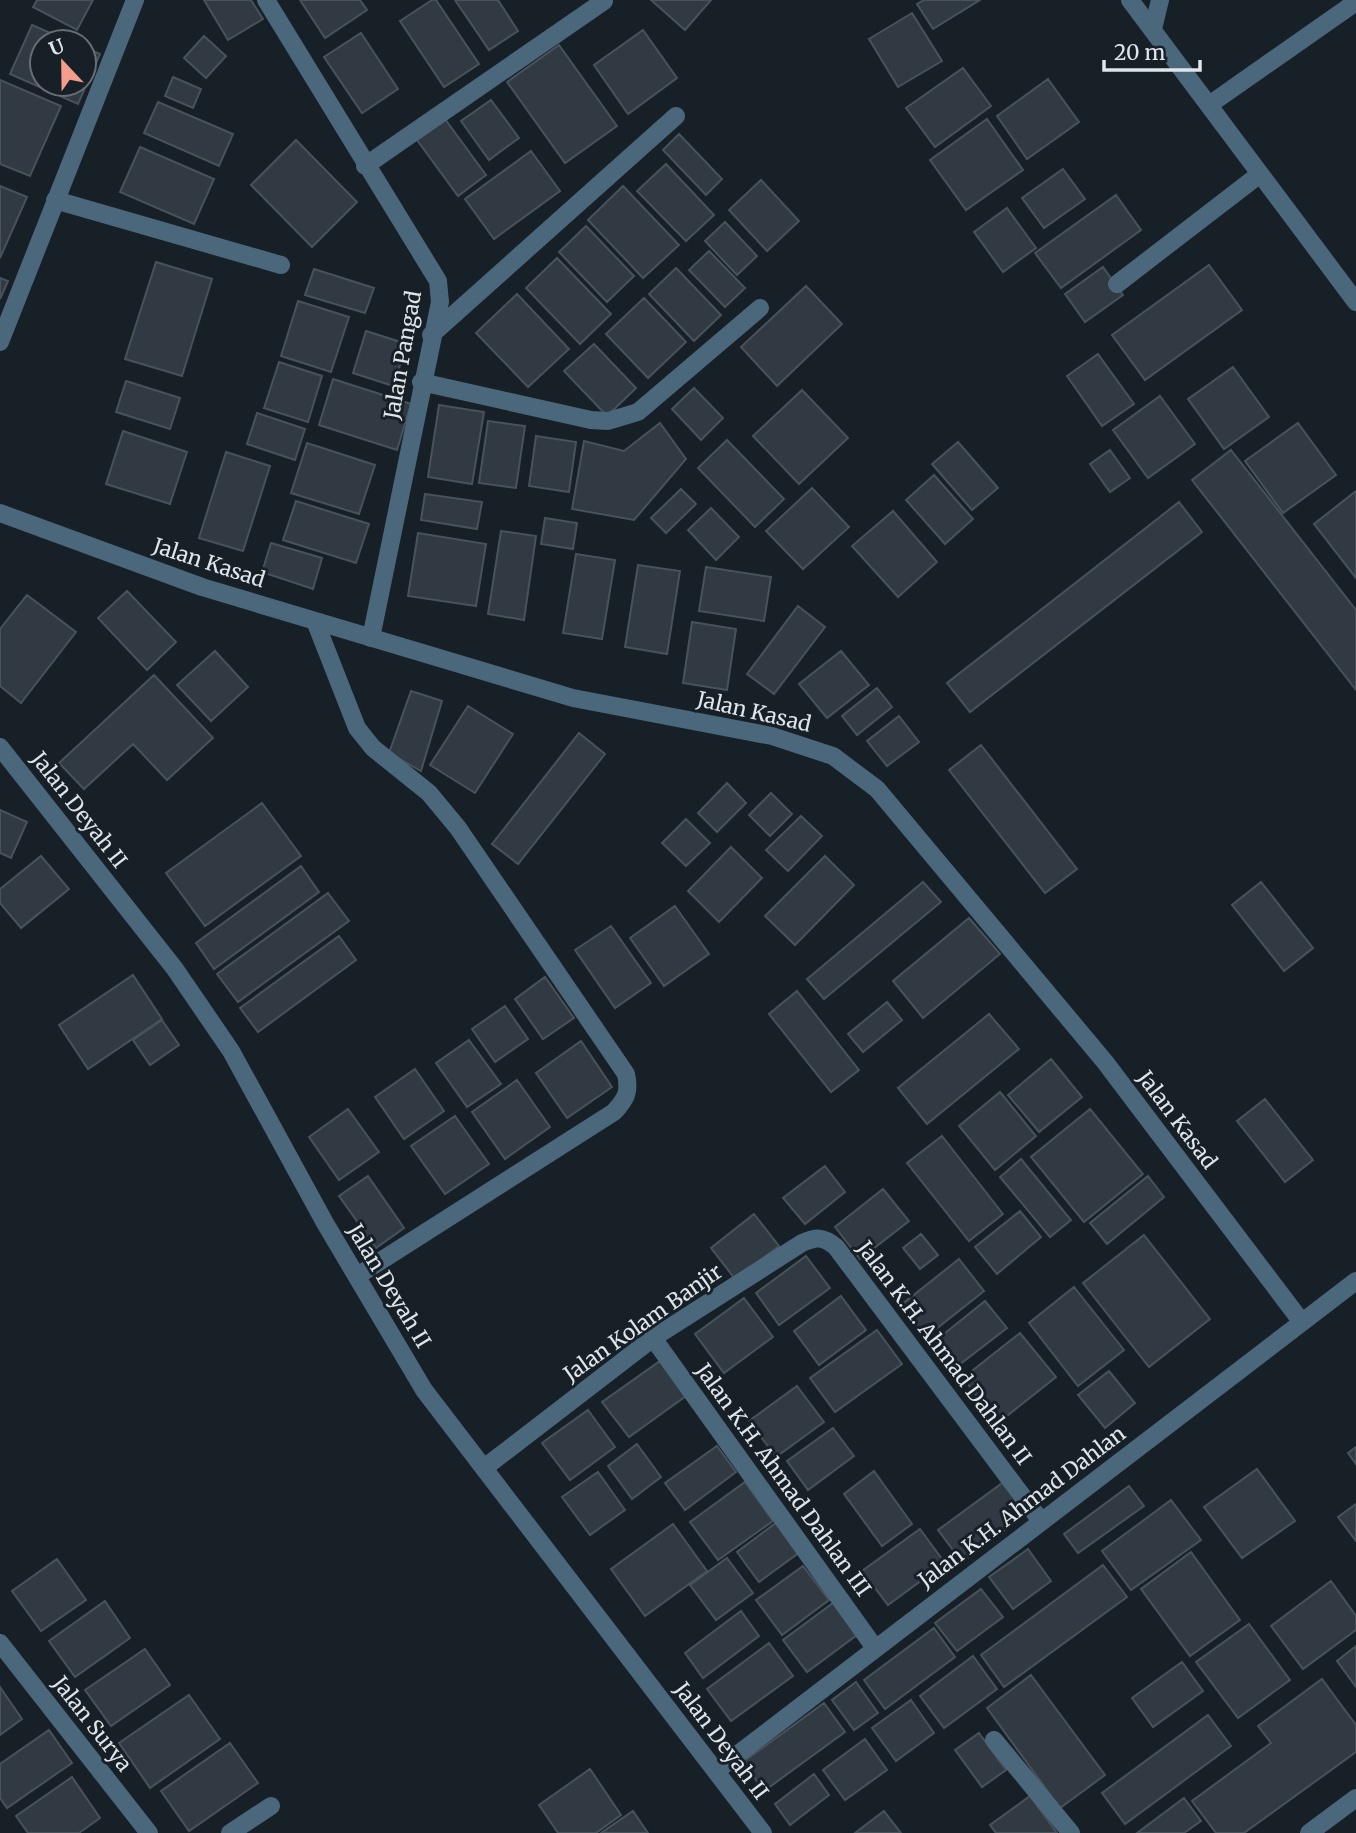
<svg xmlns="http://www.w3.org/2000/svg" width="1356" height="1833" viewBox="0 0 1356 1833" font-family="Merriweather,serif">
<style>
.building{fill:#313a42;stroke:#48525a;stroke-width:2}
.lines{fill:none;stroke-linecap:round;stroke-linejoin:round}
.minor{stroke:#4b677c;stroke-width:18}
.tertiary{stroke:#4b677c;stroke-width:18}
.labels{text-anchor:middle;stroke-width:6;stroke-linejoin:round;paint-order:stroke}
.street-label{font-size:21px;fill:#dfe5ea;stroke:#172027}
</style>
<rect width="100%" height="100%" fill="#172027"/>
<path class="building" d="M37,0H93L77,30L33,7Z
M204,0H251L263,19L228,40Z
M300,0H360L367,10L325,38Z
M432,0H436L479,64L444,87L400,21Z
M455,0H498L518,31L489,50Z
M651,0H711L685,30Z
M924,0H980L933,29L917,4Z
M912,13L942,61L898,87L869,39Z
M32,25L71,42H42V84H84V47L100,54L78,104L10,74Z
M643,30L677,78L628,114L594,65Z
M361,33L398,89L362,113L324,57Z
M204,36L226,56L206,78L184,58Z
M559,45L617,126L565,163L507,82Z
M963,68L991,106L935,147L906,108Z
M173,77L201,89L193,108L165,96Z
M1048,79L1079,122L1027,159L997,116Z
M0,80L61,106L30,176L0,164Z
M491,100L519,138L489,160L461,121Z
M158,102L233,134L219,166L144,133Z
M445,119L486,175L458,196L417,140Z
M987,119L1023,170L966,210L930,160Z
M679,134L722,179L706,195L663,150Z
M296,140L357,202L312,247L251,185Z
M140,147L214,179L194,224L120,192Z
M531,151L560,191L494,239L465,199Z
M666,164L714,215L686,241L637,191Z
M1063,169L1085,199L1044,228L1022,198Z
M761,180L799,221L767,251L729,210Z
M0,186L27,197L0,258Z
M623,186L679,245L643,278L588,220Z
M1116,195L1141,230L1061,288L1035,253Z
M1007,208L1036,248L1003,272L974,232Z
M725,222L757,256L737,275L705,241Z
M586,226L634,276L607,302L559,252Z
M709,251L745,288L725,307L689,270Z
M557,258L611,314L580,344L526,288Z
M156,262L212,279L182,376L125,359Z
M1209,265L1242,310L1145,380L1112,335Z
M1103,267L1123,295L1085,322L1065,294Z
M676,268L721,315L694,341L649,294Z
M314,269L374,288L365,313L305,295Z
M0,278L8,281L0,299Z
M806,286L842,324L777,386L741,347Z
M517,294L569,349L528,387L476,333Z
M644,298L686,342L648,378L606,334Z
M298,301L349,317L331,372L281,356Z
M366,331L407,344L393,386L353,373Z
M594,344L636,388L607,416L564,371Z
M1098,354L1134,404L1102,426L1067,376Z
M279,362L322,376L308,422L264,408Z
M1233,367L1269,417L1224,449L1188,399Z
M333,379L411,404L397,450L319,425Z
M126,381L180,398L170,429L116,412Z
M694,388L723,418L701,440L672,409Z
M802,390L848,438L799,484L753,436Z
M1160,396L1195,444L1148,478L1113,430Z
M439,405L484,412L472,484L428,477Z
M257,413L305,429L295,460L247,444Z
M488,421L525,426L516,488L479,483Z
M660,423L686,459L634,520L572,509L584,441L624,451Z
M1298,423L1336,475L1283,513L1245,461Z
M123,431L187,452L170,504L106,484Z
M536,436L576,442L569,492L529,486Z
M727,440L784,499L755,527L698,468Z
M958,442L998,488L972,510L932,464Z
M307,443L375,465L359,514L291,493Z
M1110,450L1130,478L1110,492L1090,464Z
M1231,450L1356,610V690L1192,480Z
M226,452L270,466L243,551L199,538Z
M934,475L973,519L945,544L906,500Z
M812,488L849,527L803,569L766,531Z
M681,489L696,504L666,533L651,518Z
M1356,491V578L1314,524Z
M425,494L482,502L477,529L421,520Z
M296,501L369,524L356,563L283,540Z
M1179,502L1202,532L970,712L947,683Z
M711,508L739,537L716,560L688,530Z
M893,511L937,562L898,597L852,546Z
M545,518L577,523L573,549L541,544Z
M501,531L536,536L524,620L488,614Z
M418,533L486,544L476,606L408,596Z
M271,543L322,558L313,589L262,572Z
M576,554L615,560L602,639L563,633Z
M638,565L680,571L667,654L625,647Z
M706,567L771,577L764,621L699,611Z
M127,591L176,642L147,670L98,618Z
M27,595L76,632L21,703L0,686V629Z
M798,606L825,627L774,694L747,674Z
M692,622L736,629L727,690L683,683Z
M215,651L248,687L211,721L177,685Z
M841,651L869,685L827,718L799,684Z
M154,675L213,738L167,780L133,744L84,789L59,763Z
M877,688L892,707L857,735L842,716Z
M411,691L442,701L421,771L389,753Z
M468,706L513,734L475,793L430,765Z
M899,716L919,742L887,766L867,741Z
M579,733L605,754L518,864L492,844Z
M981,745L1077,869L1045,893L949,770Z
M727,783L746,803L717,832L698,813Z
M771,793L792,814L770,836L749,815Z
M262,803L301,856L205,926L166,873Z
M0,810L27,822L11,858L0,853Z
M801,816L822,836L788,871L766,850Z
M686,819L710,843L686,866L662,843Z
M731,847L762,878L719,922L688,891Z
M41,856L69,889L21,928L0,903V889Z
M825,856L854,885L795,945L765,916Z
M301,866L319,892L214,969L196,943Z
M923,882L941,902L824,999L807,979Z
M1261,882L1313,948L1284,971L1232,905Z
M328,893L349,921L238,1002L217,974Z
M675,906L709,954L664,986L630,938Z
M969,918L1000,954L923,1018L893,981Z
M611,926L651,983L615,1008L575,950Z
M339,936L356,960L258,1032L240,1008Z
M133,975L162,1019L88,1069L59,1025Z
M545,977L574,1018L543,1039L515,999Z
M797,991L859,1070L831,1092L769,1014Z
M887,1002L902,1020L863,1052L848,1034Z
M505,1006L528,1039L495,1062L472,1029Z
M989,1014L1019,1049L927,1124L898,1088Z
M162,1020L179,1045L150,1065L133,1040Z
M469,1040L501,1084L467,1107L436,1063Z
M581,1041L612,1087L567,1118L536,1073Z
M1051,1059L1082,1097L1039,1132L1008,1095Z
M415,1069L444,1111L404,1139L375,1097Z
M517,1080L550,1127L505,1159L472,1112Z
M1000,1092L1036,1136L995,1170L959,1126Z
M1265,1099L1313,1160L1285,1182L1237,1121Z
M348,1109L379,1152L339,1180L309,1137Z
M1090,1109L1143,1174L1084,1222L1031,1157Z
M455,1116L489,1164L445,1194L411,1146Z
M942,1136L1003,1214L969,1241L907,1163Z
M1021,1159L1071,1220L1050,1237L1000,1177Z
M825,1166L845,1192L805,1224L783,1198Z
M368,1176L404,1228L376,1248L339,1196Z
M1148,1176L1164,1197L1107,1244L1090,1223Z
M883,1189L909,1221L860,1259L835,1227Z
M1020,1211L1041,1237L997,1274L975,1247Z
M754,1214L779,1246L735,1279L711,1248Z
M921,1234L938,1255L920,1269L903,1248Z
M1144,1235L1210,1319L1149,1367L1083,1283Z
M806,1256L830,1288L779,1325L756,1293Z
M959,1259L984,1291L926,1337L901,1305Z
M1074,1287L1124,1350L1078,1386L1029,1323Z
M841,1296L866,1330L819,1365L794,1331Z
M744,1298L773,1337L724,1373L695,1334Z
M985,1301L1007,1328L955,1368L934,1342Z
M877,1330L902,1364L835,1412L810,1378Z
M1020,1333L1056,1377L998,1423L963,1378Z
M660,1361L686,1396L629,1437L602,1402Z
M1109,1371L1135,1403L1105,1428L1078,1395Z
M797,1386L824,1422L776,1457L749,1421Z
M588,1410L615,1447L570,1480L542,1443Z
M833,1428L854,1456L808,1490L787,1461Z
M637,1444L661,1477L632,1499L608,1466Z
M717,1446L736,1472L685,1510L665,1483Z
M1356,1447V1464L1348,1453Z
M1257,1469L1295,1521L1242,1558L1204,1507Z
M874,1471L912,1524L882,1546L844,1494Z
M598,1472L625,1510L590,1535L562,1497Z
M1005,1481L1029,1512L962,1562L938,1530Z
M745,1482L773,1521L718,1560L690,1522Z
M1129,1486L1144,1506L1078,1553L1064,1534Z
M1171,1500L1201,1540L1131,1590L1102,1551Z
M1356,1504V1541L1338,1517Z
M777,1522L800,1552L759,1582L737,1552Z
M673,1524L707,1571L645,1616L611,1569Z
M920,1529L945,1563L888,1605L862,1571Z
M1028,1549L1051,1581L1013,1609L989,1577Z
M1191,1552L1240,1620L1190,1656L1141,1589Z
M727,1558L753,1593L716,1620L690,1585Z
M57,1559L86,1600L41,1631L12,1591Z
M1103,1565L1127,1597L1004,1687L981,1655Z
M803,1566L829,1600L782,1635L756,1600Z
M1331,1581L1356,1616V1630L1303,1669L1271,1626Z
M981,1589L1003,1617L957,1651L935,1623Z
M105,1601L130,1638L75,1677L49,1641Z
M833,1603L857,1635L807,1672L783,1640Z
M741,1611L759,1636L703,1678L685,1653Z
M1249,1624L1290,1680L1238,1718L1196,1662Z
M934,1628L955,1657L885,1709L864,1680Z
M769,1643L793,1676L731,1721L707,1689Z
M1356,1646V1687L1337,1661Z
M145,1649L170,1685L111,1726L85,1690Z
M973,1656L997,1689L944,1728L920,1696Z
M1182,1662L1203,1691L1153,1727L1132,1698Z
M1031,1675L1105,1775L1060,1808L987,1708Z
M1322,1679L1356,1725V1752L1244,1833H1216L1192,1801L1271,1743L1258,1726Z
M856,1682L878,1713L854,1730L832,1700Z
M0,1687L22,1719L0,1735Z
M189,1695L220,1739L150,1788L119,1743Z
M911,1700L934,1733L896,1761L872,1728Z
M824,1703L845,1732L764,1791L743,1762Z
M1208,1715L1231,1746L1125,1824L1102,1793Z
M49,1730L72,1763L7,1808L0,1798V1764Z
M979,1733L1006,1770L982,1787L955,1750Z
M865,1739L887,1770L845,1800L823,1770Z
M230,1743L258,1783L189,1831L161,1791Z
M590,1769L621,1815L596,1833H558L539,1805Z
M814,1774L829,1795L790,1825L775,1804Z
M72,1777L100,1818L79,1833H28L16,1816Z
M1030,1796L1057,1833H996L990,1825Z
M1184,1798L1201,1821L1184,1833H1137Z
M633,1811L648,1833H601Z
M884,1811L901,1833H855Z"/>
<g class="lines">
<path class="minor" d="M266,0L438,281L440,302L371,638
M1153,29L1160,0
M1209,105L1356,2
M365,166L604,1
M55,200L281,265
M1117,284L1260,174
M431,335L676,116
M0,342L135,0
M421,382L591,420L608,421L638,412L760,308
M0,513L202,587L573,698L772,736L833,756L877,789L1105,1062L1301,1321
M315,621L357,728L373,748L429,793L458,828L626,1074C630,1092 626,1099 614,1112L357,1276
M0,747L175,969L231,1051L325,1223L424,1390L763,1833
M653,1338L875,1648
M484,1468L653,1338L802,1243C816,1237 823,1236 836,1247L1041,1521
M0,1643L149,1833
M994,1740L1071,1833
M716,1771L1356,1281
M230,1833L271,1806
M1309,1833L1356,1798"/>
<path class="tertiary" d="M1130,0L1356,302"/>
</g>
<g class="labels">
<g class="street-label">
<text transform="translate(403 355) rotate(-80)" y="7">Jalan Pangad</text>
<text transform="translate(209 563) rotate(18)" y="7">Jalan Kasad</text>
<text transform="translate(754 712) rotate(13)" y="7">Jalan Kasad</text>
<text transform="translate(79 810) rotate(52)" y="7">Jalan Deyah II</text>
<text transform="translate(1177 1120) rotate(53)" y="7">Jalan Kasad</text>
<text transform="translate(389 1286) rotate(59)" y="7">Jalan Deyah II</text>
<text transform="translate(643 1323) rotate(-35)" y="7">Jalan Kolam Banjir</text>
<text transform="translate(944 1353) rotate(53)" y="7">Jalan K.H. Ahmad Dahlan II</text>
<text transform="translate(783 1480) rotate(54)" y="7">Jalan K.H. Ahmad Dahlan III</text>
<text transform="translate(1022 1507) rotate(-37)" y="7">Jalan K.H. Ahmad Dahlan</text>
<text transform="translate(92 1724) rotate(52)" y="7">Jalan Surya</text>
<text transform="translate(721 1741) rotate(53)" y="7">Jalan Deyah II</text>
</g>
</g>
<g transform="translate(63 63) rotate(338)"><circle r="33" fill="#172027" stroke="#676f75" stroke-width="2"/>
<path d="M0-5L12 26L0 18L-12 26Z" fill="#f49d8c"/>
<text y="-10" font-size="19" font-weight="bold" text-anchor="middle" fill="#dfe5ea">U</text>
</g>
<path d="M1104 60v10h96v-10" fill="none" stroke="#dfe5ea" stroke-width="3.5"/>
<text x="1114" y="60" font-size="21" fill="#dfe5ea" stroke="#172027" stroke-width="5" paint-order="stroke">20 m</text>
</svg>
